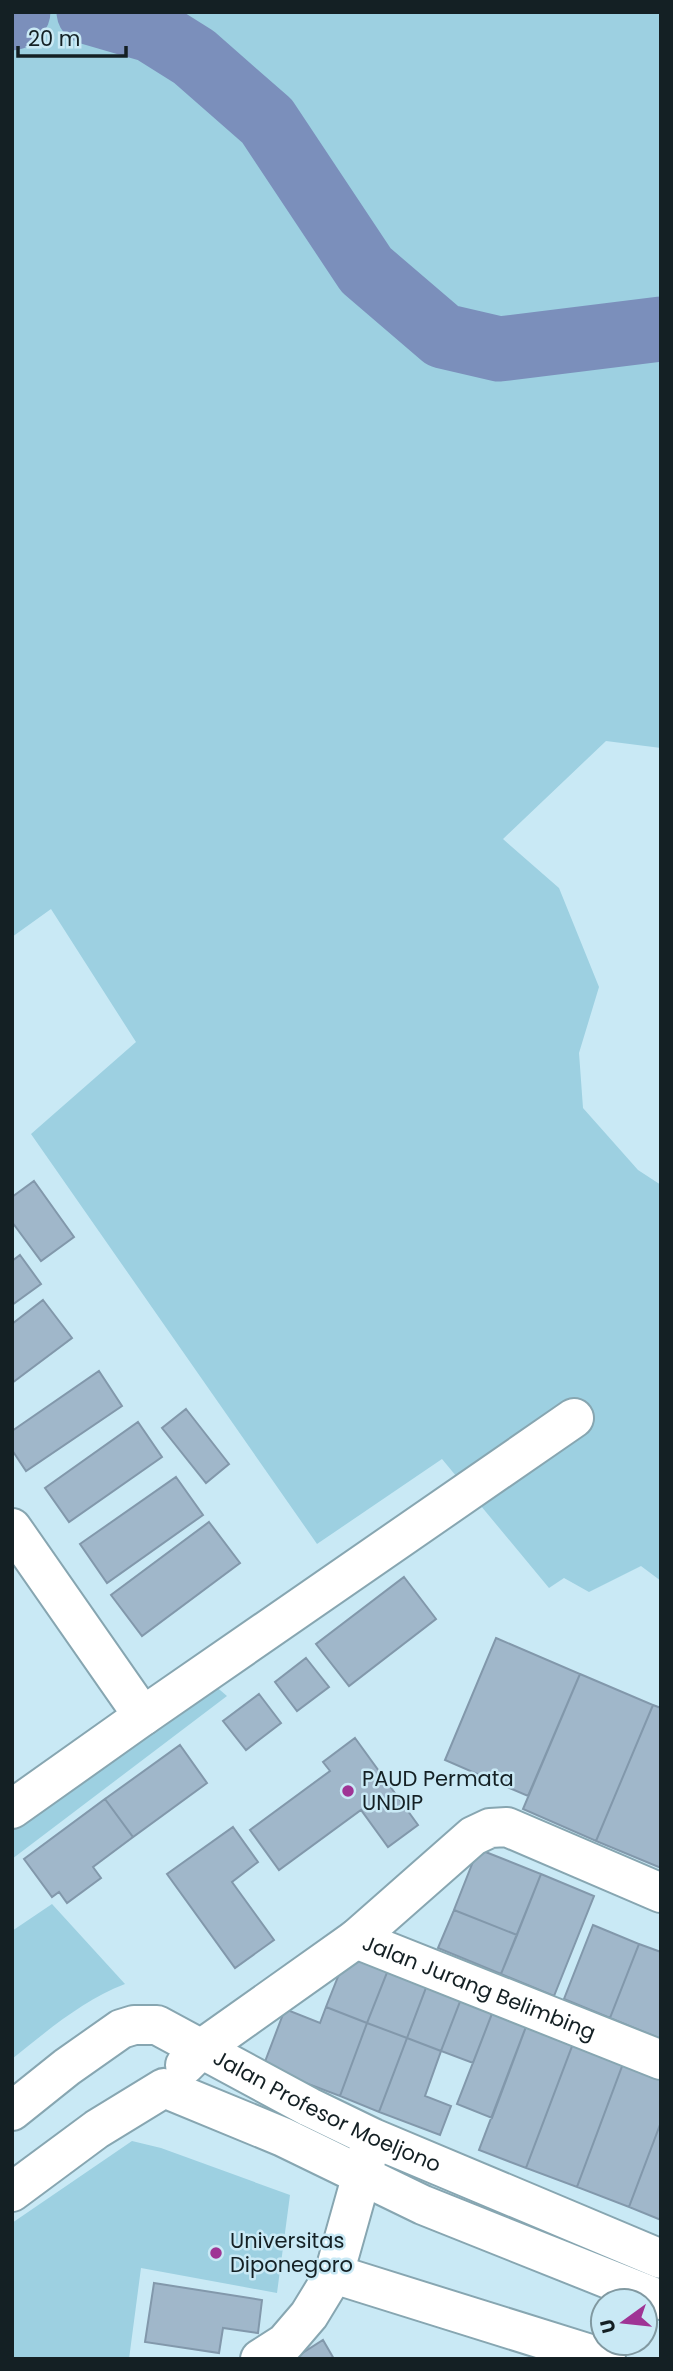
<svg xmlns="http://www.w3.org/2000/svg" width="673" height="2371" viewBox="0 0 673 2371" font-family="Poppins,sans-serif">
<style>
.green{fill:#9dd0e1}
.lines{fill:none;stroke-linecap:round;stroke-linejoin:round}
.river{stroke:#7b8fbb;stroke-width:65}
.building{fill:#a0b7ca;stroke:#8298ab;stroke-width:2}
.minor-casing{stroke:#87a6b1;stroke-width:42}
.minor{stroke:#fff;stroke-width:38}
.poi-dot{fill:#9f3495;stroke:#c9e9f5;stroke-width:2.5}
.labels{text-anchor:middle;stroke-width:5;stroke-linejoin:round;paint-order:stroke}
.poi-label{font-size:21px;fill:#142024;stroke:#c9e9f5;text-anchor:start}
.street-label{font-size:21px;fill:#142024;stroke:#c9e9f5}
</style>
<rect width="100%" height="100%" fill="#c9e9f5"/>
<path class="green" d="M12,12H661V748L606,741L503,839L559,888L599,987L579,1053L583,1108L638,1170L661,1185V1581L641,1566L589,1592L564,1578L549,1588L442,1459L317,1544L31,1134L136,1042L51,909L12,937Z
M206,1678L227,1696L12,1859V1819Z
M52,1904L125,1984C83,2000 47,2031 12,2059V1931Z
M132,2141L161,2148L290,2195L277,2293L141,2268L129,2359H12V2223Z"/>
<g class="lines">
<path class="river" d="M89,12L151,30L194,57L267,121L366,270L443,336L499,349L661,329
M12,18L18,12"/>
</g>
<path class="building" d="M34,1181L74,1237L41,1261L12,1222V1197Z
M20,1255L41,1284L12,1305V1261Z
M43,1300L72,1338L12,1383V1324Z
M99,1371L122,1406L26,1471L12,1450V1431Z
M186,1409L229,1464L206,1483L162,1428Z
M138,1422L162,1457L69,1522L45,1488Z
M176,1477L203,1515L107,1583L80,1544Z
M209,1522L240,1563L142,1636L111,1595Z
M404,1577L436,1619L349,1686L316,1644Z
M496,1638L580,1674L528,1796L445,1760Z
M306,1658L329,1687L297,1711L275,1682Z
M580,1674L653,1705L596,1841L523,1809Z
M259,1694L281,1723L246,1750L223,1721Z
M653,1705L661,1708V1868L596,1841Z
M355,1738L418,1825L388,1847L361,1810L279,1870L250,1830L330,1771L323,1762Z
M180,1745L207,1783L133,1837L105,1799Z
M105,1799L133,1837L93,1867L101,1878L67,1903L59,1892L52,1897L24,1859Z
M233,1827L258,1862L232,1882L274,1940L235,1968L167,1874Z
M478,1849L541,1874L517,1935L454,1910Z
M541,1874L594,1896L554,1996L501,1974Z
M454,1910L517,1935L501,1974L438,1948Z
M593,1925L639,1944L610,2018L564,1999Z
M639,1944L661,1952V2039L610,2018Z
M347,1954L388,1970L367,2023L326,2007Z
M388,1970L427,1985L407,2038L367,2023Z
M427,1985L461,1999L441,2051L407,2038Z
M461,1999L493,2011L473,2063L441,2051Z
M326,2007L367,2023L340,2096L263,2067L285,2009L320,2023Z
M493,2011L527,2024L492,2118L457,2104Z
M367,2023L407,2038L379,2112L340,2096Z
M527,2024L574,2041L526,2168L479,2150Z
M407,2038L441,2051L425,2096L451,2106L440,2135L379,2112Z
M574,2041L624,2061L577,2187L526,2168Z
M624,2061L661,2075V2122L629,2207L577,2187Z
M661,2122V2220L629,2207Z
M154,2283L262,2300L258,2333L223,2328L219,2353L145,2342Z
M323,2340L334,2359H293Z"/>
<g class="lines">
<defs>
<g id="minor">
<path d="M12,1528L143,1716L12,1809"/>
<path d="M143,1716L574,1418"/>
<path d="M356,1939L473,1836L490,1828L507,1827L661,1893"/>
<path id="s1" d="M185,2065L201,2049L356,1939L661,2060"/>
<path id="s2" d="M12,2111L67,2067L121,2029L134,2025H157L309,2107L373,2138L661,2259"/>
<path d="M12,2192L97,2129L164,2088L283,2137L423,2205L661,2300"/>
<path d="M334,2274L368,2153"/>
<path d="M260,2359L285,2343L309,2315L334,2274L606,2359"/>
</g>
</defs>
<use href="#minor" class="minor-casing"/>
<use href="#minor" class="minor"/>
</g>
<g class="poi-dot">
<circle cx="348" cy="1791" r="7"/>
<circle cx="216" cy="2253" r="7"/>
</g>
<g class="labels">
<g class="poi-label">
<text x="362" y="1786">PAUD Permata<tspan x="362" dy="24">UNDIP</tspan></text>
<text x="230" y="2248">Universitas<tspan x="230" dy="24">Diponegoro</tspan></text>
</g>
<g class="street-label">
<text dy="7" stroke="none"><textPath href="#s1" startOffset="345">Jalan Jurang Belimbing</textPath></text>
<text dy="7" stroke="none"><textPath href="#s2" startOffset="364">Jalan Profesor Moeljono</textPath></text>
</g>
</g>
<rect width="673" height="2371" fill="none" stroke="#142024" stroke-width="28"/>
<g transform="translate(624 2322) rotate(255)"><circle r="33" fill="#c9e9f5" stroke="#8199a1" stroke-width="2"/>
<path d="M0-5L12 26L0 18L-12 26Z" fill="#9f3495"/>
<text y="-10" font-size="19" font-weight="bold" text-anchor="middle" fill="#142024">U</text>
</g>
<path d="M18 46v10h108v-10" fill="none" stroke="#142024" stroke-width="3.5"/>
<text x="28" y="46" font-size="21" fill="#142024" stroke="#c9e9f5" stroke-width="5" paint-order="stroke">20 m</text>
</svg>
